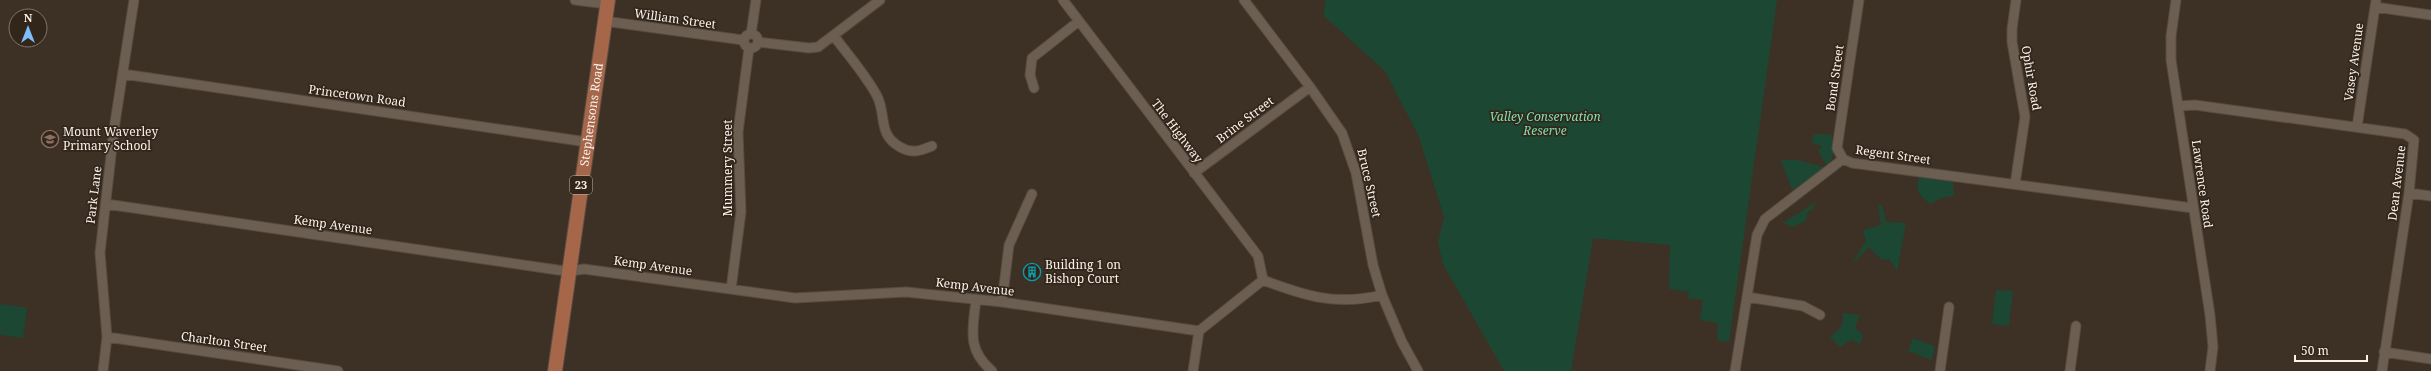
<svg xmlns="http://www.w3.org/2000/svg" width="2431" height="371" viewBox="0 0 2431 371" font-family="'Noto Serif',serif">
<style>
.green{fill:#1c4833}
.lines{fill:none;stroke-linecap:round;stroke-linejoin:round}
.minor-casing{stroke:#574c42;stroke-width:11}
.primary-casing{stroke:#574c42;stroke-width:16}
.minor{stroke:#6c5e51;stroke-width:9}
.primary{stroke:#a56649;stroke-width:14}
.labels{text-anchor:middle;stroke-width:3.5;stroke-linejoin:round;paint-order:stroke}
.shield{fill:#32261b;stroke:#beb4ac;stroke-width:1}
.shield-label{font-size:11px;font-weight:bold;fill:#faf1ea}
.street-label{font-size:12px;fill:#faf1ea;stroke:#32261b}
.park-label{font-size:12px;font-style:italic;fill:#7fe2b0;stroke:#32261b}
.poi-label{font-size:12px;fill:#faf1ea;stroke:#32261b;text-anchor:start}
</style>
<rect width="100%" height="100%" fill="#3d3025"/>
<path class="green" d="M1325,0H1777L1729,342L1717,340L1718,323L1700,320L1703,300L1688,298L1689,292L1669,289L1670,245L1593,238L1571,371H1504L1443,264L1438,242L1444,217L1419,137L1385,71L1324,16Z
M1817,134H1831L1834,153L1828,167L1818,151L1822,146L1812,143L1813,135Z
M1781,160H1798L1826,168L1792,190Z
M1919,177L1953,182L1954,196L1941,198L1931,204C1919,196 1915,192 1919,177Z
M1816,202L1813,209L1807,212L1806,221L1792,227L1783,223Z
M1878,205H1882L1886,222L1906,223L1897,271L1889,259L1882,260L1869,247L1851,265L1866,241L1863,230L1881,225Z
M1996,290L2013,291L2009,326L1992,324Z
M0,304L27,308L23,338L0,335Z
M1843,313L1860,315L1855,328L1863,335L1860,344L1851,340L1840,347L1830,337L1842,326Z
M1913,338L1935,346L1932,360L1908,351Z"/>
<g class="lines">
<defs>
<path id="minor" d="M575,0L607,4
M1063,0L1258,256L1263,280
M1244,0L1310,87L1342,133L1356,173L1373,265L1382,295L1402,342L1418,371
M2176,0L2171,36V60L2210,315L2213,347L2210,371
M2375,7L2431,15
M604,21L743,40
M744 41a7 7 0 1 1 14 0a7 7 0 1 1-14 0Z
M751,34L756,0
M834,36C848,55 866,75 877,96C887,115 877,134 900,147C912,154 920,151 932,146
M758,42L809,48L818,47L880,0
M123,74L587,142
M1034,88L1030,75L1032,58L1079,21
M2179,106L2195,105L2405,134L2414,140L2409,193L2382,371
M2357,127L2376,0
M1843,159L1837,148L1859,0
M1194,173L1310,87
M2015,184L2025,117L2012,42V29L2016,0
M2409,193L2431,196
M106,204L558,270L571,271L584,269L795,298L906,292L1002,302L1199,331
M1263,280C1305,296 1336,306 1382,295
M731,289L741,212L738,132L749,48
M1747,297L1803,306L1820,315
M976,299C973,329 966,349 992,371
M1002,302L1009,245L1032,194
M107,337L338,371
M2384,352L2431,359
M103,371L107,337L100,253L114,129L134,0
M1193,371L1199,331L1263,280
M1735,371L1757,235L1765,219L1843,159L1852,163L2193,208
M1940,371L1949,307
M2070,371L2076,326"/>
<g id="primary">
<path id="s1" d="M555,371L608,0"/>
</g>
</defs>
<use href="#minor" class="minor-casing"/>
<use href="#primary" class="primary-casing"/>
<use href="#minor" class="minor"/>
<use href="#primary" class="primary"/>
</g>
<defs>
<symbol id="school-ring" viewBox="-11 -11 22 22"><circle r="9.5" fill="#32261b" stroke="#8d6e63" stroke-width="1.5"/><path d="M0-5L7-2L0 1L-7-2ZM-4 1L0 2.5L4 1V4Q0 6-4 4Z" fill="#8d6e63"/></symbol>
<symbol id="building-ring" viewBox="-11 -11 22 22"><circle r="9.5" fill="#32261b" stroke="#0f9aa8" stroke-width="1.5"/><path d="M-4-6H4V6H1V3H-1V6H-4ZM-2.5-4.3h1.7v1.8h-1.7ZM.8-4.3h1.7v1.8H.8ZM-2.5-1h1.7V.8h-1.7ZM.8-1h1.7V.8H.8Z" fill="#0f9aa8"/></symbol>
</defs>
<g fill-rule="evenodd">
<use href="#school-ring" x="40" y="129" width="20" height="20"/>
<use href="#building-ring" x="1022" y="262" width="20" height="20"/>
</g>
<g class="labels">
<rect class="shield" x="570" y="176" width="22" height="18" rx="3"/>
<g class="shield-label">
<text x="581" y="189">23</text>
</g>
<g class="street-label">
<text transform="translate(675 19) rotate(8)" y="4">William Street</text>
<text transform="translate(2354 62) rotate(-82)" y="4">Vasey Avenue</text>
<text transform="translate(1835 78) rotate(-82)" y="4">Bond Street</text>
<text transform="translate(2031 78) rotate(80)" y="4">Ophir Road</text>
<text transform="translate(357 96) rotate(8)" y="4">Princetown Road</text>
<text dy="4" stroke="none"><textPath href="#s1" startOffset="259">Stephensons Road</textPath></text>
<text transform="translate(1245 120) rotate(-37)" y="4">Brine Street</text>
<text transform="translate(1177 131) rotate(53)" y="4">The Highway</text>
<text transform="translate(1893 155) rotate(8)" y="4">Regent Street</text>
<text transform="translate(728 168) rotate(-90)" y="4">Mummery Street</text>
<text transform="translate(1369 183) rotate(77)" y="4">Bruce Street</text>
<text transform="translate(2397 183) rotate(-83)" y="4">Dean Avenue</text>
<text transform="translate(2202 184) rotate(82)" y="4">Lawrence Road</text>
<text transform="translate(94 195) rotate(-83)" y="4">Park Lane</text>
<text transform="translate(333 225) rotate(8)" y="4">Kemp Avenue</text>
<text transform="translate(653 266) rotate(8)" y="4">Kemp Avenue</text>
<text transform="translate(975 287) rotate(7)" y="4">Kemp Avenue</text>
<text transform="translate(224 342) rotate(8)" y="4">Charlton Street</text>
</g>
<g class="park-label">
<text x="1545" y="121">Valley Conservation<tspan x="1545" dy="14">Reserve</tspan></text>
</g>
<g class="poi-label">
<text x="63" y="136">Mount Waverley<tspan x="63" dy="14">Primary School</tspan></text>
<text x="1045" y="269">Building 1 on<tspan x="1045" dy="14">Bishop Court</tspan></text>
</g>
</g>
<g transform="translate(28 28)"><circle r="19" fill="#32261b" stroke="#82776e"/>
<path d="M0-3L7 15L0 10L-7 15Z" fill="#7fbdfa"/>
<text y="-6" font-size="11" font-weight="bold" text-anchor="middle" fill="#faf1ea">N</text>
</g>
<path d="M2295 355v6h72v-6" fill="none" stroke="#faf1ea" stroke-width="2"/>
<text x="2301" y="355" font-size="12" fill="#faf1ea" stroke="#32261b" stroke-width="3" paint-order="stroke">50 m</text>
</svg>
